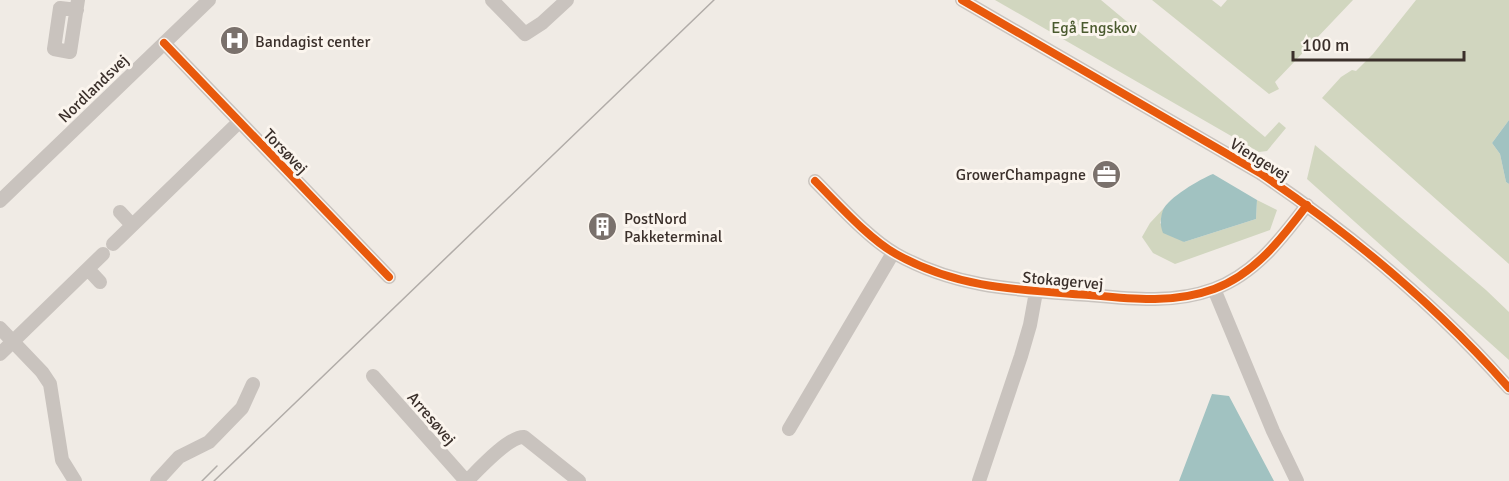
<svg xmlns="http://www.w3.org/2000/svg" width="1509" height="481" viewBox="0 0 1509 481" font-family="Signika,sans-serif">
<style>
.green{fill:#d1d6bf}
.water{fill:#a1c2c1}
.lines{fill:none;stroke-linecap:round;stroke-linejoin:round}
.minor{stroke:#c9c3be;stroke-width:14}
.tram{stroke:#b1aca8;stroke-width:1.5}
.cycleway-casing{stroke:#fbf5ee;stroke-width:11}
.cycleway{stroke:#e8590c;stroke-width:8}
.labels{text-anchor:middle;stroke-width:6;stroke-linejoin:round;paint-order:stroke}
.park-label{font-size:16px;fill:#4a5a2e;stroke:#fbf5ee}
.poi-label{font-size:16px;fill:#3b302b;stroke:#fbf5ee;text-anchor:start}
.street-label{font-size:16px;fill:#3b302b;stroke:#fbf5ee}
</style>
<rect width="100%" height="100%" fill="#f0ebe5"/>
<path class="green" d="M995,0H1101L1265,137L1279,122L1286,128L1267,151L1259,152Z
M1152,0H1212L1221,7L1227,0H1353L1275,82L1279,89L1269,94Z
M1416,0H1509V120L1492,143L1500,154L1506,182L1509,184V264L1322,98L1341,77L1352,70L1356,71L1373,54Z
M1315,145L1486,290L1509,312V360L1307,179Z
M1257,200L1277,210L1270,230L1175,264L1153,253L1142,237L1150,223L1164,208L1160,223L1184,242L1256,219Z"/>
<path class="water" d="M1509,120V184L1506,182L1500,154L1492,143Z
M1213,174L1257,200L1256,219L1184,242L1163,233C1160,225 1160,219 1163,210C1168,198 1200,179 1213,174Z
M1212,394L1229,396L1274,481H1179Z"/>
<g class="lines">
<path class="minor" d="M492,0L525,34L542,23L567,0
M962,0L1260,173C1352,235 1436,305 1509,388
M77,10L60,8L54,49L70,52L78,0
M164,43L389,277
M815,181C837,203 869,239 896,254C958,289 1020,290 1089,295C1131,299 1173,304 1214,289C1255,274 1282,238 1307,205
M0,201L209,0
M120,212L132,225
M113,244L239,122
M88,269L100,282
M1214,289L1273,431L1297,481
M0,328L42,372L50,384L62,460L75,481
M0,354L103,254
M373,376L466,481
M789,429L893,253
M157,481L179,457L209,442L242,408L253,384
M467,481C478,470 509,436 524,437L579,481
M979,481L1021,356L1030,325L1036,292"/>
<path class="tram" d="M202,481L217,466
M214,481L714,0"/>
<defs>
<path id="cycleway" d="M962,0L1260,173C1352,235 1436,305 1509,388
M164,43L389,277
M815,181C837,203 869,239 896,254C958,289 1020,290 1089,295C1131,299 1173,304 1214,289C1255,274 1282,238 1307,205"/>
</defs>
<use href="#cycleway" class="cycleway-casing"/>
<use href="#cycleway" class="cycleway"/>
</g>
<defs>
<symbol id="hospital-disc" viewBox="-11 -11 22 22"><circle r="9.5" fill="#7a716c" stroke="#fbf5ee"/><path d="M-5-5h3v3.5h4V-5h3V5h-3V1.5h-4V5h-3Z" fill="#fff"/></symbol>
<symbol id="office-disc" viewBox="-11 -11 22 22"><circle r="9.5" fill="#7a716c" stroke="#fbf5ee"/><path d="M-6-3h4V-5.5h4V-3h4V5H-6ZM-1-4.5V-3h2v-1.5ZM-6 0V1H6V0Z" fill="#fff"/></symbol>
<symbol id="building-disc" viewBox="-11 -11 22 22"><circle r="9.5" fill="#7a716c" stroke="#fbf5ee"/><path d="M-4-6H4V6H1V3H-1V6H-4ZM-2.5-4.3h1.7v1.8h-1.7ZM.8-4.3h1.7v1.8H.8ZM-2.5-1h1.7V.8h-1.7ZM.8-1h1.7V.8H.8Z" fill="#fff"/></symbol>
</defs>
<g fill-rule="evenodd">
<use href="#hospital-disc" x="218" y="24" width="33" height="33"/>
<use href="#office-disc" x="1090" y="158" width="33" height="33"/>
<use href="#building-disc" x="586" y="210" width="33" height="33"/>
</g>
<g class="labels">
<g class="park-label">
<text x="1094" y="33">Egå Engskov</text>
</g>
<g class="poi-label">
<text x="255" y="47">Bandagist center</text>
<text x="1086" y="180" text-anchor="end">GrowerChampagne</text>
<text x="624" y="224">PostNord<tspan x="624" dy="18">Pakketerminal</tspan></text>
</g>
<g class="street-label">
<text transform="translate(93 88) rotate(-44)" y="6">Nordlandsvej</text>
<text transform="translate(286 151) rotate(46)" y="6">Torsøvej</text>
<text transform="translate(1260 159) rotate(32)" y="6">Viengevej</text>
<text transform="translate(1063 280) rotate(5)" y="6">Stokagervej</text>
<text transform="translate(432 418) rotate(49)" y="6">Arresøvej</text>
</g>
</g>
<path d="M1293 51v9h171v-9" fill="none" stroke="#3b302b" stroke-width="3"/>
<text x="1302" y="51" font-size="18" fill="#3b302b" stroke="#fbf5ee" stroke-width="4.5" paint-order="stroke">100 m</text>
</svg>
